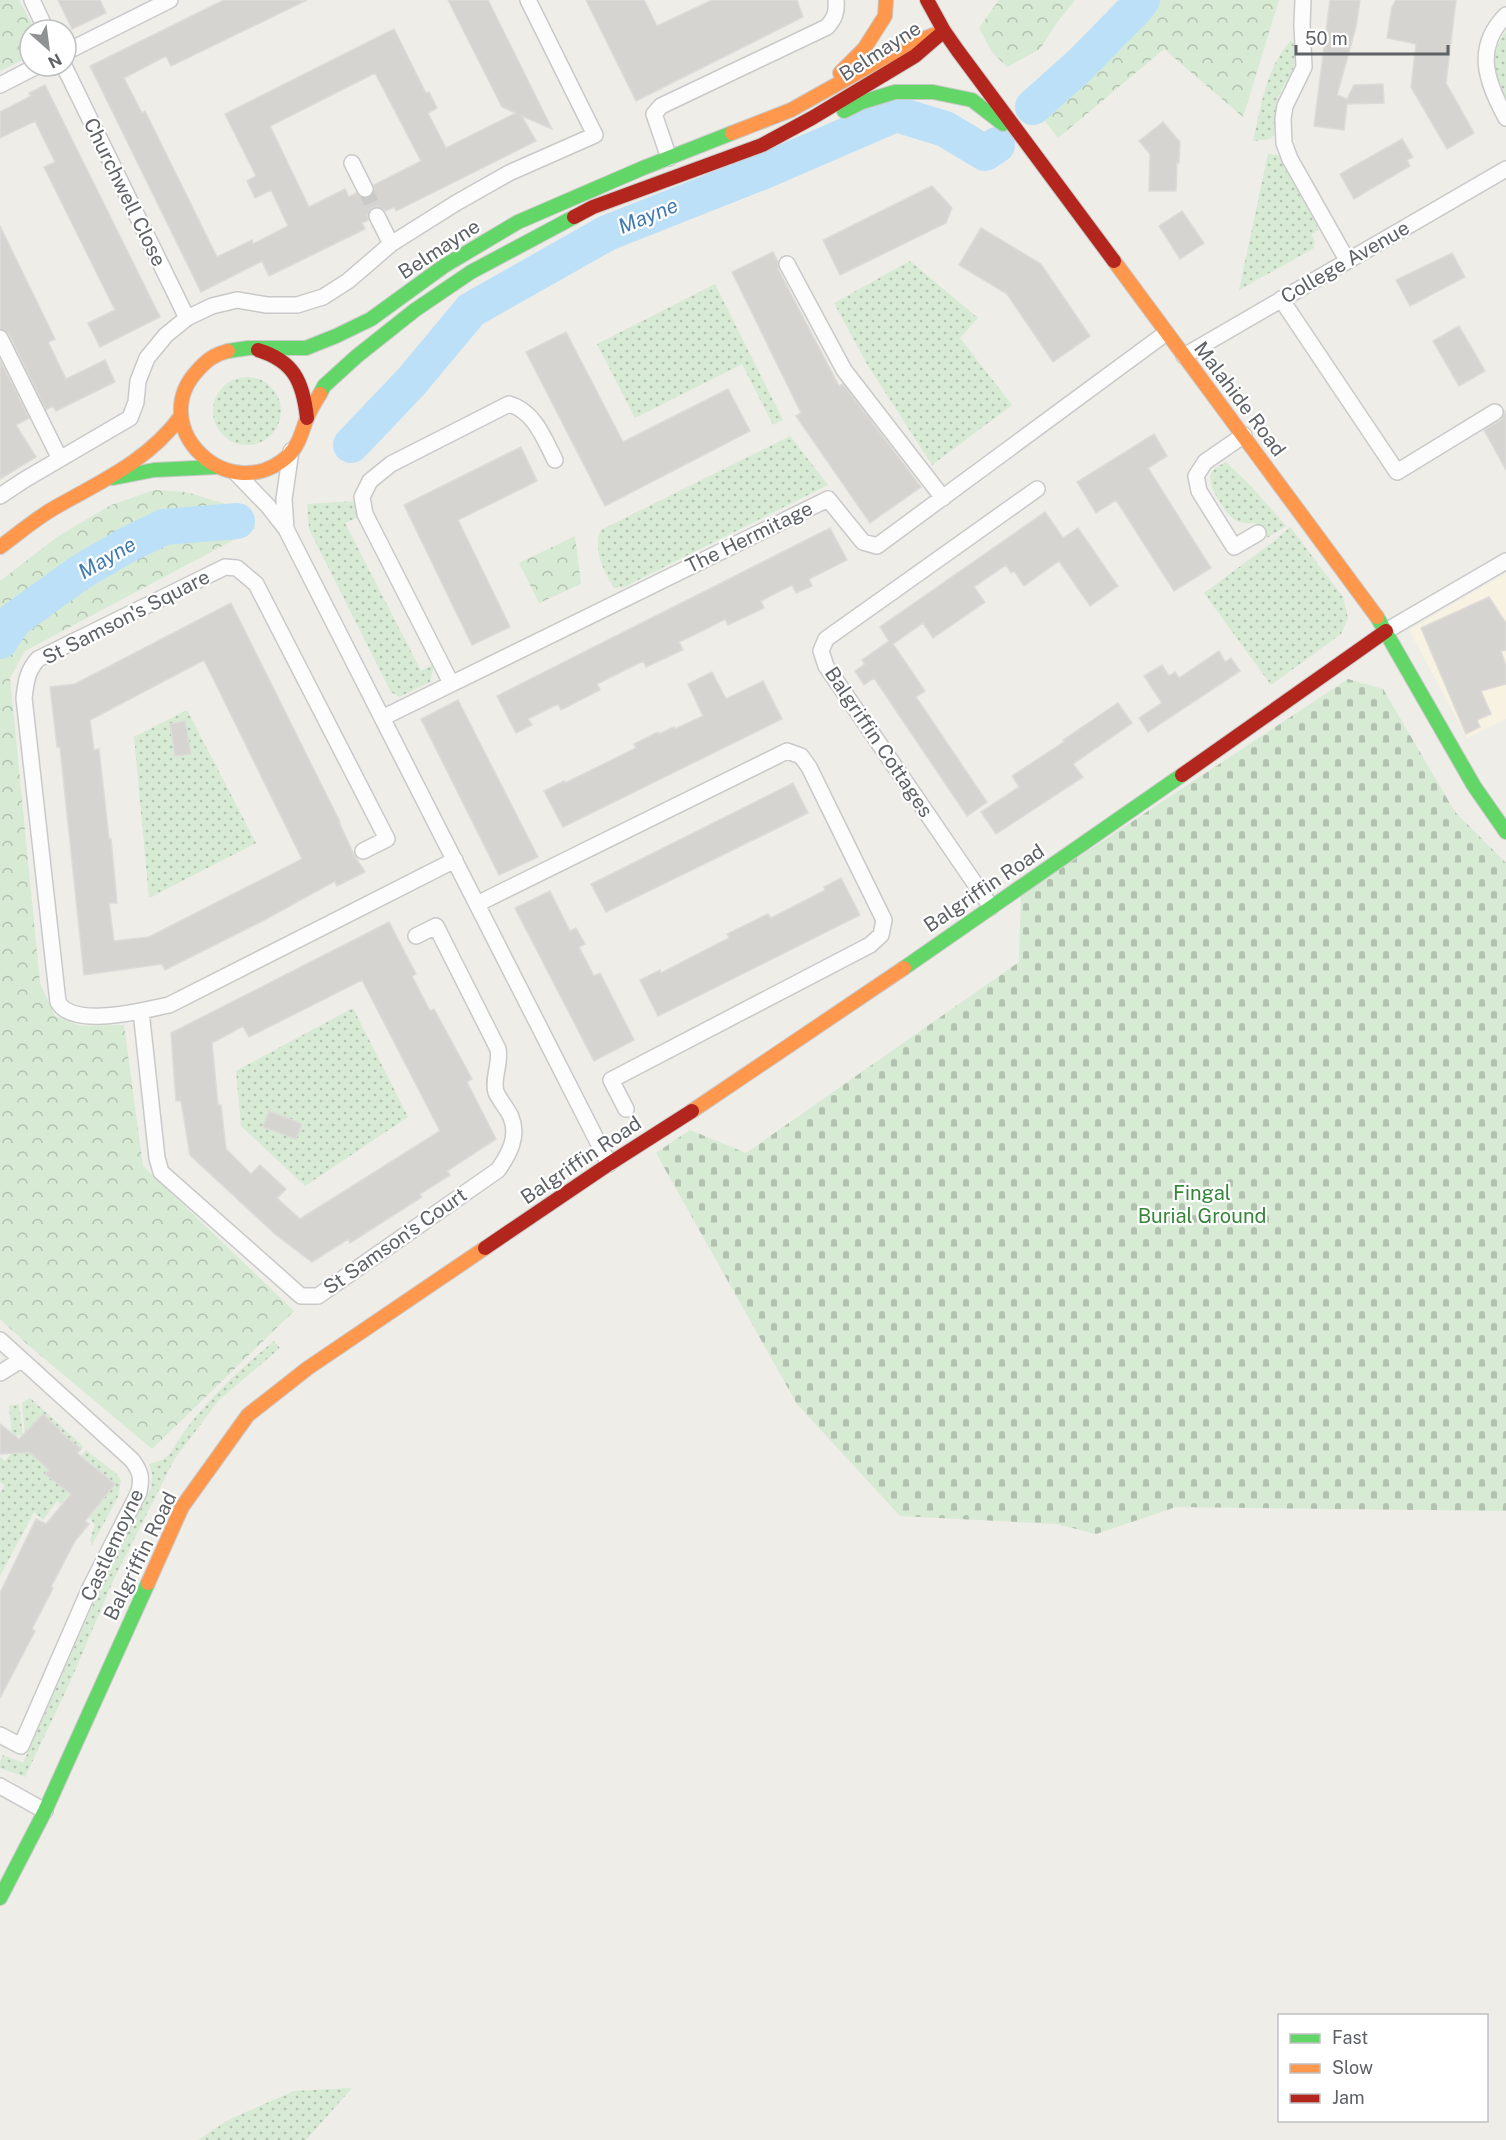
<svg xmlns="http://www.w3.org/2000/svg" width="1506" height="2140" viewBox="0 0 1506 2140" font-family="'Public Sans',sans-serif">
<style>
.commercial{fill:#f7f2e2}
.grass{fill:url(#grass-dots)}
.forest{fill:url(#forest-crowns)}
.cemetery{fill:url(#cemetery-stones)}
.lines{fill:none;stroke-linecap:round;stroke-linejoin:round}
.river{stroke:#bce0f8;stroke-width:36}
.building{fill:#d5d4d1;stroke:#dddbd8;stroke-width:1.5;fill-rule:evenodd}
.street-tunnel{stroke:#cacac8;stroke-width:15;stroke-dasharray:15 8;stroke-linecap:butt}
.street-casing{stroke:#c9c9c9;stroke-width:18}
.fast-casing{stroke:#c9c9c9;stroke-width:16}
.slow-casing{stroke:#c9c9c9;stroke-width:16}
.jam-casing{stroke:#c9c9c9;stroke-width:16}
.street{stroke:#fcfcfc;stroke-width:15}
.fast{stroke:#63d668;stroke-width:14}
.slow{stroke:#ff974d;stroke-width:14}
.jam{stroke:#b3261e;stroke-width:14}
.labels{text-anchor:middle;stroke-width:4.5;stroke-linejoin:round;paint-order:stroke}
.street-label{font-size:20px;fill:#5e6266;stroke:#fff}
.park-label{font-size:20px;fill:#358638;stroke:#fff}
.water-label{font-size:21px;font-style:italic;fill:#427ab2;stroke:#fff}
</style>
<defs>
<pattern id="grass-dots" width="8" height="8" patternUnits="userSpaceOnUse" patternTransform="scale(1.5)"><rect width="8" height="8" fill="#d7ead4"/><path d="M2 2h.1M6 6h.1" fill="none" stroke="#b2c1b0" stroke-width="1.8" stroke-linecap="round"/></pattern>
<pattern id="forest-crowns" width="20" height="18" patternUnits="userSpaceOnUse" patternTransform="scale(1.5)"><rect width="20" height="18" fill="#d7ead4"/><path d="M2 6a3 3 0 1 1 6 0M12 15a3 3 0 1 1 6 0" fill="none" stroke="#b2c1b0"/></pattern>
<pattern id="cemetery-stones" width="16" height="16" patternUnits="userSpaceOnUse" patternTransform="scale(1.5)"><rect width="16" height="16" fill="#d7ead4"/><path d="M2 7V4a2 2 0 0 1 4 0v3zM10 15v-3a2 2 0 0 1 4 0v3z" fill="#b2c1b0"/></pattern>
</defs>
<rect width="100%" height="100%" fill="#eeede8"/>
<path class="commercial" d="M1506,573V719L1467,738L1409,630Z"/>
<path class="grass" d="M1506,31V102C1491,78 1489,55 1506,31Z
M1290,41H1293C1294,47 1296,54 1295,60C1294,76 1280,87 1277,102C1275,109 1276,131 1274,135C1271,141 1259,140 1253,141C1261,106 1266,69 1290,41Z
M1268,154L1278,155L1280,158L1319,230L1312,234L1315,243L1313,244L1314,248L1239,290Z
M910,261L978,318L960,338L1012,405L932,465L867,364L834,303Z
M715,284L783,420L773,425L742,364L635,418L597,344Z
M213 411a34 34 0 1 1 68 0a34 34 0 1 1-68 0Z
M790,436L828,485L624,587L614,588C604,572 592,549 601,530Z
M1226,462L1252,487L1286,526L1267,538L1256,523C1251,523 1243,524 1237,521C1227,517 1206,484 1211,474C1213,468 1221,465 1226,462Z
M357,501L359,517L345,523L421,671L434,664L430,682L399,697L391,692L309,529L307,504Z
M1290,527L1343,597L1348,618L1341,634L1271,685L1204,593L1273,542Z
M187,710L256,843L149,898L134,737Z
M353,1008L408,1117L305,1186L241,1126L236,1071Z
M274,1341L280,1348L218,1401L174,1460L113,1581L71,1680L25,1777L0,1768V1761L3,1755L23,1763L107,1573L151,1488L152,1474L149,1464L162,1460L169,1455C196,1409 233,1375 274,1341Z
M30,1398L83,1446L81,1449L72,1442L46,1474L72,1494L68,1495L61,1504L57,1501L43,1520L34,1512L0,1576V1493L5,1486L0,1482V1457L5,1461L11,1454L29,1452L36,1458L61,1431L43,1414L25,1434L22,1403Z
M19,1404L23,1435L12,1436L9,1406Z
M86,1450L117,1474L121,1480L118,1497L92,1545L90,1540L95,1525L89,1517L115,1484L81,1456Z
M352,2088L306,2140H198L230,2119L294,2091Z"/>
<path class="forest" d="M0,0H19L35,30H30V56L0,71Z
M999,0H1075L1056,24L1040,49L1007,67L992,52L979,28Z
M1119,0H1279L1243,117L1164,49L1058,138L1028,99L1031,93L1104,24Z
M154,490L186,492L239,508L248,516L256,528L25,651L10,678L40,983L55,1016L80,1026L124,1025L143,1166L294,1311L152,1449L27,1344L0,1319V581L57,537L111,505Z
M575,536L581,584L539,603L519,563Z"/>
<path class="cemetery" d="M1348,679L1383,689L1455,812L1506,863V1511L1176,1507L1096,1534L1057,1524L900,1516L797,1404L656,1153L690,1130L746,1153L1019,962L1021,895Z"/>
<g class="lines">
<path class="river" d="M1033,107L1080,65L1136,8L1142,0
M351,445L411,382L471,310L607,233L764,171L896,114L945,129L985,153L997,145
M0,641L14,620L79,573L125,546L164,527L237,521"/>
</g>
<path class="building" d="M58,0H100L106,13L72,29Z
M224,0H307L171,66L166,56L124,78L142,113L145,111L217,257L252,240L253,244L288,226L271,190L255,198L247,181L256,176L225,114L394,29L426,93L429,92L437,108L428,113L446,148L516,113L502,107L448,0H488L552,129L522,116L536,141L396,211L394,207L386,211L378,206L372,208L367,215L368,220L362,223L365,229L269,276L262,261L201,292L90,66ZM375,73L421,161L374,185L373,194L369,198L360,197L356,193L349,197L345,189L309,207L270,126Z
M586,0H644L657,26L712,0H797L803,17L636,101Z
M1330,0H1360L1356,27L1337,95L1347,99L1354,85L1383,84L1384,103L1347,104L1344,130L1314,126Z
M1396,0H1456L1446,83L1474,133L1447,149L1411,87L1416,44L1387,38L1392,7Z
M45,85L160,317L100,347L88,323L115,310L44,167L55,162L35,121L0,138V112L31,96L29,93Z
M1163,122L1180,142L1179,163H1177L1176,191H1149L1150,154L1139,141Z
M1402,139L1413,157L1407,160L1410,166L1354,199L1340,174Z
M932,186L952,208L946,223L840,275L823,240Z
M1182,211L1204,243L1180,259L1159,226Z
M0,226L55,339L48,342L66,379L105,360L115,382L56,411L53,406L46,410L9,334L0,328Z
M981,228L1041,264L1090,336L1053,362L1007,294L959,265Z
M773,252L778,262V269L839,386L843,384L921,487L870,523L796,416L801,413L732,272Z
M1452,253L1465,277L1410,306L1396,280Z
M1459,326L1485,371L1459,386L1433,341Z
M566,332L623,442L728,389L750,431L605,506L526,352Z
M0,360L29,418L16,425L36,457L0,479Z
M1506,410V470L1484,430L1501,420Z
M1154,434L1167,456L1148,468L1211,568L1174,591L1116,500L1096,513L1077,482Z
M521,447L537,481L458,520L510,627L472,645L404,505Z
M1045,512L1063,538L1078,528L1118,586L1090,606L1059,561L1024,586L1014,571L1011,573L1006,565L974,587L985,602L933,638L923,623L893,644L925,691L916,697L987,802L967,816L874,678L864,685L855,671L865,664L862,660L889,641L880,627Z
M830,528L847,560L809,579L812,586L796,593L792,585L776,593L761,601L764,608L728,625L725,619L710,627L679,642L683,650L646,667L643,661L597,684L600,690L561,710L558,704L528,719L532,725L516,733L497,696Z
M1489,597L1506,623V650L1501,651L1506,666V684L1481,691L1491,714L1477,720L1480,727L1466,734L1421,628Z
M231,603L340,822H339L354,855L365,872L337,886L335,881L266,919L165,970L162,964L84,975L60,747H57L50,687L75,684ZM204,660L302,859L149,937L114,941L109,903H117L111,839H109L99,749L94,750L90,720Z
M1219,651L1225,662L1231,658L1240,671L1148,732L1139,718L1162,703L1144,676L1162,665L1169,676L1175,672L1179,678Z
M712,672L726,699L763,681L782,719L563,827L544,791L564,781L565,783L636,748L634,744L658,732L659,734L674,727L675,729L703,716L688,684Z
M458,700L538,857L499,875L421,719Z
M1118,703L1132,723L1073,764L1083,777L996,834L981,812L1019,787L1012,776L1064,742L1063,740Z
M185,721L191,754L175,756L170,724Z
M793,783L808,813L606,912L591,884Z
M841,878L860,915L658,1016L640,980L660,970L661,973L729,938L727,934L768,914L771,918L812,897L825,890L824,887Z
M550,891L570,931L576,928L585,944L579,947L594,976L600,973L634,1040L594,1061L515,908Z
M389,922L416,974L412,976L430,1011L434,1009L472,1079L467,1082L496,1139L447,1171L450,1175L420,1194L422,1197L350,1243L348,1239L312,1262L276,1235L190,1155L181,1101H176L171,1033ZM362,980L440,1131L300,1219L277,1198L286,1189L260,1165L251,1174L226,1149L221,1105H218L212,1043L243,1026L249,1037Z
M269,1111L302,1124L296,1139L263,1127Z
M43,1414L61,1431L60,1432L81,1449L77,1453L115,1484L85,1521L89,1524L75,1541L51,1587L53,1588L32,1629L35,1631L0,1698V1593L36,1519L46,1524L71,1494L45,1474L49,1470L29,1452L0,1454V1424L19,1439Z"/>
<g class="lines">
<path class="street-tunnel" d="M365,189L377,216"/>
<defs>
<path id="street" d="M32,0L46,30
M1303,0L1302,25L1304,67L1285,106L1283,119L1284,143L1290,159L1347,260
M1506,15C1473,48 1487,83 1506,118
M66,52L170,0
M64,66L187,318
M0,85L37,66
M669,158L654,114L661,106L827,27C835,18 837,12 836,0
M352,163L365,189
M377,216L391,244
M787,264L844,370L943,498
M1281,299L1397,472L1495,412
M0,338L60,459
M1184,356L1506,169
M1244,435L1205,462L1196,476L1199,491L1234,547L1258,533
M236,473L268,506L286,529L609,1164
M0,496L24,480L130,418L136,402L138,381L147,358L166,335L187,318L212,306L237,300L267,305H297L323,297L348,281L391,244L456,203L509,173L595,135L528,0
M286,529L284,499L291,451
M1386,631L1506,561
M451,683L365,514L362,497L370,481L391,464L509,404C534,411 544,438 555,460
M382,718L828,499L863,542L877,546L1166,333
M363,851L387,839L256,584L237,568L225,567L38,659C27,671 26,682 24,698L58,1002C73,1029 144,1010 169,1005L455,860
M477,904L787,751L801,756L809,767L884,920L881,935L870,945L611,1080L626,1109
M991,907L826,666L821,651L826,639L1037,489
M141,1011L157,1158L161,1172L301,1296H318L498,1170C509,1154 519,1137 511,1117C507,1108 500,1101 496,1092C492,1079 501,1063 498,1049L436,926L416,936
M0,1340L132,1460C141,1472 142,1478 139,1492L90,1588L21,1746L0,1735
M0,1373L21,1360
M0,1786L45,1811"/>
<path id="fast" d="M844,111L862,102L895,92H933L972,100L1003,124
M228,351L248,348H306L336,336L371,319L444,266L518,222L643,168L732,133
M320,394L324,386L357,356L415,310L471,272L574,217
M113,478L154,470L216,467
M1377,617L1474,786L1506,832
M904,968L1182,775
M0,1898L45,1811L148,1583"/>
<path id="slow" d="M840,73L864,49L885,16L886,0
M732,133L791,110L909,44L944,31
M1114,261L1377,617
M228,351C215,354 207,360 198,370C144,427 230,510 289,455C299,445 302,431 307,418C310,410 315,402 320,394
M0,547C18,534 36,518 56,507C102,481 149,460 181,416
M692,1111L904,968
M148,1583L182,1507L248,1415L308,1368L485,1248"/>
<path id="jam" d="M927,0L944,31L958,51L1114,261
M574,217L593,207L762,145L812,118L915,56L944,31
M258,350C294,361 303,382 307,418
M1182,775L1386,631
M485,1248L609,1164L692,1111"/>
</defs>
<use href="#street" class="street-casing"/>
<use href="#fast" class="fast-casing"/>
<use href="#slow" class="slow-casing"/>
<use href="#jam" class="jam-casing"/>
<use href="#street" class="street"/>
<use href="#fast" class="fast"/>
<use href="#slow" class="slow"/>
<use href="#jam" class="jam"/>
</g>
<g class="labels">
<g class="street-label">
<text transform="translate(880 51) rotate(-33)" y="7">Belmayne</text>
<text transform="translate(125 192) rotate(64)" y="7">Churchwell Close</text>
<text transform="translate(439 249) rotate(-33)" y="7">Belmayne</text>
<text transform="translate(1345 262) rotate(-30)" y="7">College Avenue</text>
<text transform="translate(1240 399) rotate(53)" y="7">Malahide Road</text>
<text transform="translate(749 537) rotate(-26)" y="7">The Hermitage</text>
<text transform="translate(126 617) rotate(-27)" y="7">St Samson's Square</text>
<text transform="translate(879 742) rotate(56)" y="7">Balgriffin Cottages</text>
<text transform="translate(984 888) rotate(-34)" y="7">Balgriffin Road</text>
<text transform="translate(581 1160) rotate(-34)" y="7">Balgriffin Road</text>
<text transform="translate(395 1241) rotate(-35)" y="7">St Samson's Court</text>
<text transform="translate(112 1545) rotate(-65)" y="7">Castlemoyne</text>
<text transform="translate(140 1556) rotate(-64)" y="7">Balgriffin Road</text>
</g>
<g class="park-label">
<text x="1202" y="1200">Fingal<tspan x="1202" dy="23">Burial Ground</tspan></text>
</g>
<g class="water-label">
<text transform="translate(648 216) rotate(-22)" y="7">Mayne</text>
<text transform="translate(107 558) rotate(-30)" y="7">Mayne</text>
</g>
</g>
<rect x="1278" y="2014" width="210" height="108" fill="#ffffff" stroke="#bfc0c2" stroke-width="1.5"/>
<rect x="1290" y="2034" width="30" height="9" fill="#63d668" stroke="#bfc0c2" stroke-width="1.5"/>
<text x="1332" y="2044" font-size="18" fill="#5e6266">Fast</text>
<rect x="1290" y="2064" width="30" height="9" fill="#ff974d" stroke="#bfc0c2" stroke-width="1.5"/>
<text x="1332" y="2074" font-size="18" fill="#5e6266">Slow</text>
<rect x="1290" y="2094" width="30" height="9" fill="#b3261e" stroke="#bfc0c2" stroke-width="1.5"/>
<text x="1332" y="2104" font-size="18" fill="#5e6266">Jam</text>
<g transform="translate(48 48) rotate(152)"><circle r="28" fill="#ffffff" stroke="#bfc0c2" stroke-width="1.5"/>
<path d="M0-4.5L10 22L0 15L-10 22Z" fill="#909394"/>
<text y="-9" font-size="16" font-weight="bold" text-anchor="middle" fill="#5e6266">N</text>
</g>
<path d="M1296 45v9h152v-9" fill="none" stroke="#5e6266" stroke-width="3"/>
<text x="1305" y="45" font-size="18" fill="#5e6266" stroke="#ffffff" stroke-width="4.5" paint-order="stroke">50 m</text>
</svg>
